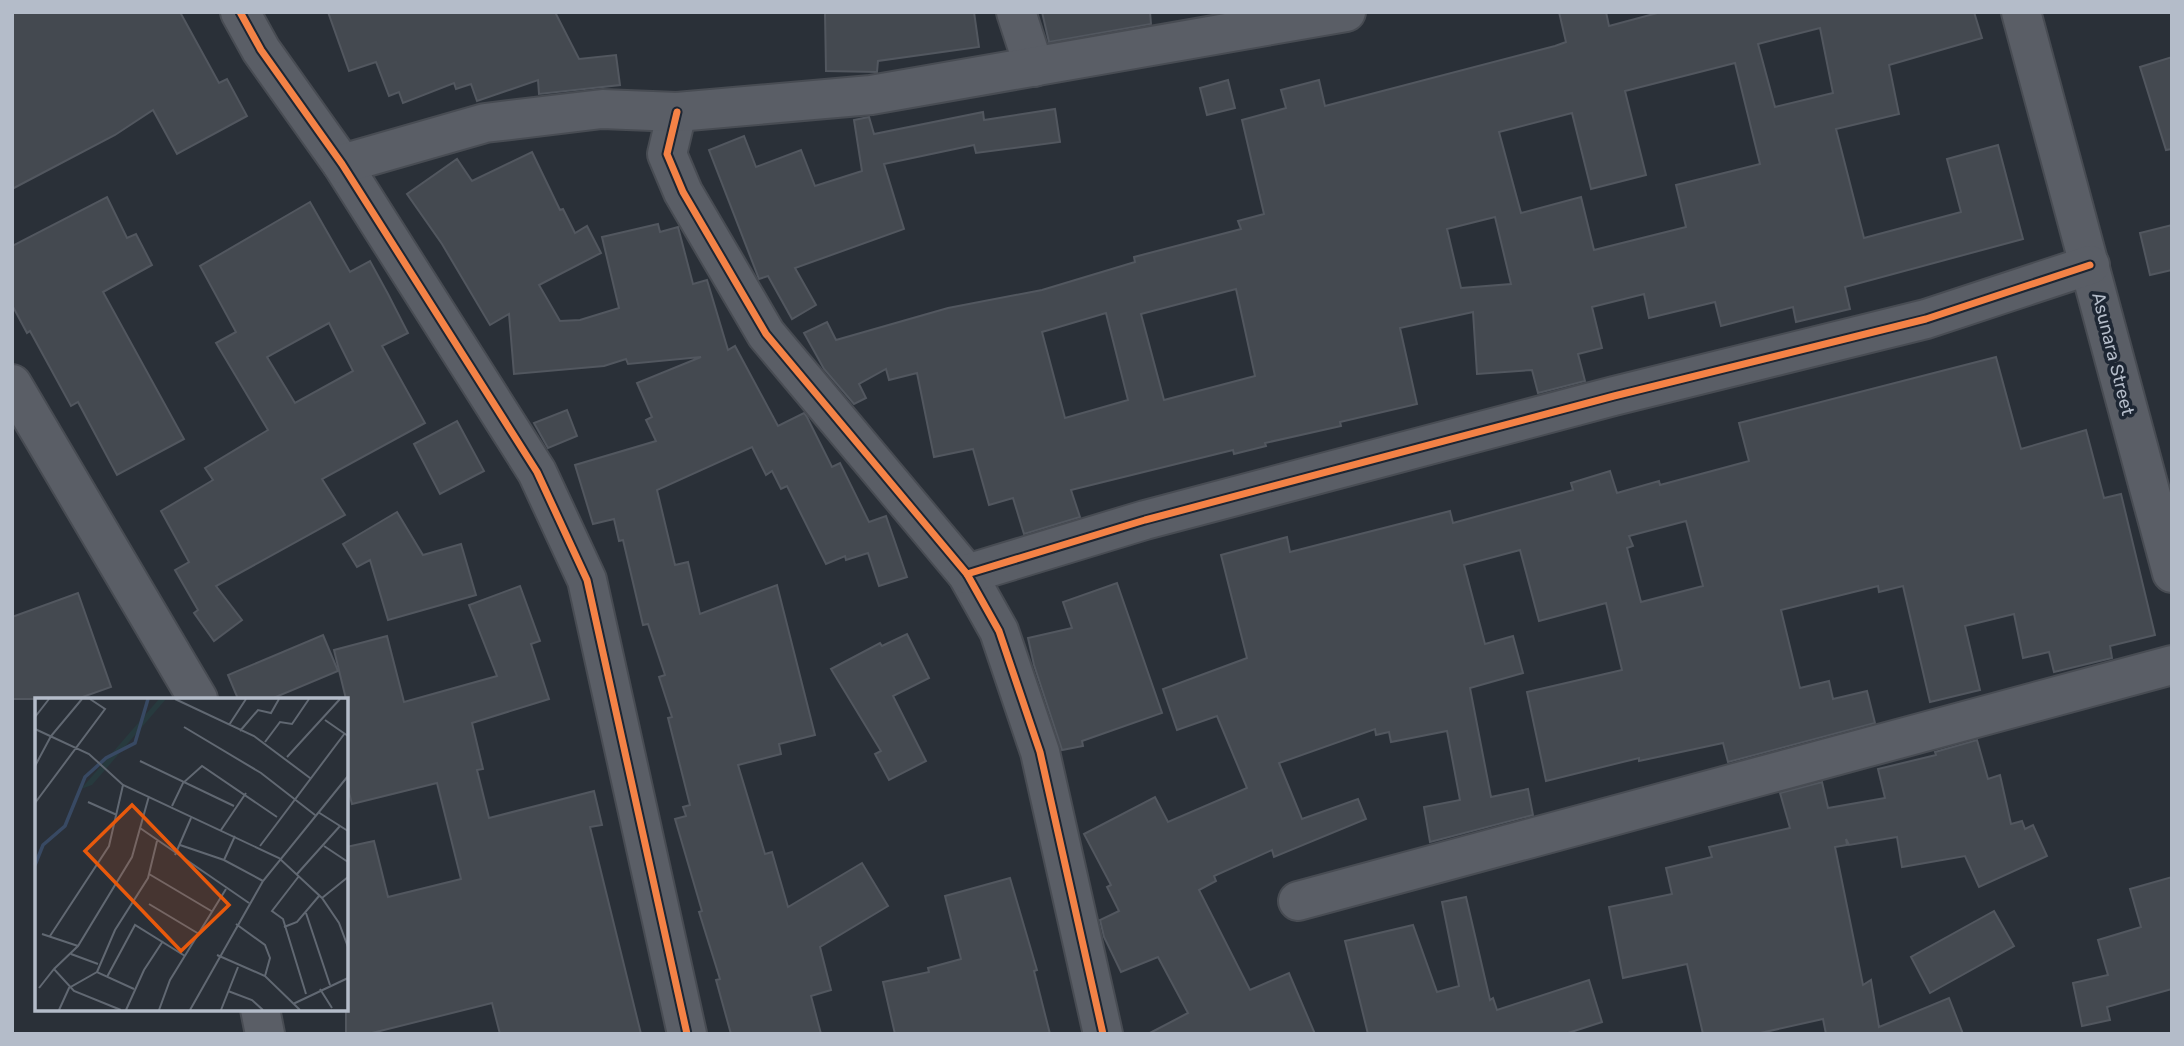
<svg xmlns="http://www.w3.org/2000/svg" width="2184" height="1046" font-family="Rubik,sans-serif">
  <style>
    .building { fill: #444950; stroke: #52575f; stroke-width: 2; fill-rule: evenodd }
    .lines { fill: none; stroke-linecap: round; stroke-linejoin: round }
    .minor-casing { stroke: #484c53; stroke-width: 42 }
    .minor { stroke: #5a5e66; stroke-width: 38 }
    .cycleway-casing { stroke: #1d2633; stroke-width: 11 }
    .cycleway { stroke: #f48246; stroke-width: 7 }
    .labels { text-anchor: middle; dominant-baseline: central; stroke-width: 7; stroke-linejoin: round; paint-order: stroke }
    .street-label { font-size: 18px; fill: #b4bcc9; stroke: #1d2633 }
    .inset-river { fill: none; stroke: #384963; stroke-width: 3.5 }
    .inset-road { fill: none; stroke: #616872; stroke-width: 2 }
    .view { fill: #e8590c; fill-opacity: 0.15; stroke: #e8590c; stroke-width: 3.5 }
    .inset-edge { fill: none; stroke: #b4bcc9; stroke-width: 3.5 }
  </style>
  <rect width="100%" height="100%" fill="#2a3038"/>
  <!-- building -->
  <g class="building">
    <polygon points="12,12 180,12 219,83 227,79 247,116 177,154 153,110 115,135 12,189"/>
    <polygon points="328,12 555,12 579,59 616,55 620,85 539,94 538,80 477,101 471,84 456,89 454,83 403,103 399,92 389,96 376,62 349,71"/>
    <polygon points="825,12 974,12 979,47 878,61 877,72 826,71"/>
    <polygon points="1042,12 1150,12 1151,24 1049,42"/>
    <path d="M1559,12H1606L1609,26L1661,12H1974L1982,38L1889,65L1899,114L1836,129L1864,238L1961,212L1947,159L1998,145L2023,239L1845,287L1850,309L1796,322L1793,307L1721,326L1715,302L1649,318L1644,294L1592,307L1602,348L1578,354L1585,381L1538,393L1532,370L1477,374L1473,312L1400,328L1417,404L1340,422L1341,426L1265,443L1266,446L1234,454L1233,450L1071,490L1080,517L1024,534L1013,498L989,505L973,449L934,457L917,373L889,380L886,369L859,384L866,398L854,404L824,369L804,333L827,322L836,340L948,308L1042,290L1135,262L1134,257L1241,229L1238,221L1264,214L1242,120L1286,108L1281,90L1319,80L1325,106L1555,46L1566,42ZM1820,28L1833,93L1775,107L1758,44ZM1735,63L1760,164L1676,185L1686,227L1594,250L1581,197L1521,213L1499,132L1572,113L1591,189L1646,175L1625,91ZM1495,217L1511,284L1461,288L1447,229ZM1236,289L1255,376L1164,400L1141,314ZM1106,313L1128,400L1065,418L1042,332Z"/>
    <polygon points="2172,57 2172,149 2166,150 2140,67"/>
    <polygon points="1228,80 1235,108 1207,115 1200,88"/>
    <polygon points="1055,109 1060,142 976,153 974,145 884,164 904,229 795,268 816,305 792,319 768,276 759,279 709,150 744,136 756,167 801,150 815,186 862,171 854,120 869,117 874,134 983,112 984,120"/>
    <polygon points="532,152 560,210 563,209 575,233 587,226 601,253 539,285 560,321 580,320 619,308 602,237 658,224 660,232 678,227 693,284 707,280 728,350 735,346 778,426 804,413 807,417 832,467 840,463 869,522 886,516 907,577 879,586 868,553 846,560 845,556 826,564 787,486 781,489 772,471 766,475 752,447 657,490 675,565 688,562 700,614 777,585 815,735 779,744 781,754 738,765 765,854 772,852 788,907 862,863 888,906 820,947 831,990 811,996 821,1034 731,1034 716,980 720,979 699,912 702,911 675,819 686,816 683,807 690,805 668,718 672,717 659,677 665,675 648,624 643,625 623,540 619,541 614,519 593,524 575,465 656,441 646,420 652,417 637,383 701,357 628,364 626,359 604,366 514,374 509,314 490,325 442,244 407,194 457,159 472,181"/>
    <polygon points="107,197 127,238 136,234 152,265 103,292 184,439 117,475 78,402 71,406 30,331 27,333 12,305 12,246"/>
    <path d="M310,202L350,272L370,261L388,294L408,333L382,346L425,423L322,479L345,515L216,586L242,620L214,641L194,613L198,610L175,570L189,562L161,511L213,480L205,468L268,430L216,343L236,332L200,266ZM329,323L353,371L295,403L267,357Z"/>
    <polygon points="2172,225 2172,270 2150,275 2140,233"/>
    <path d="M1996,357L2021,449L2086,430L2104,498L2121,494L2155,635L2110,646L2112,658L2054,672L2049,652L2023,658L2014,614L1965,626L1980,690L1930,702L1903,586L1879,592L1878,586L1781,610L1800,688L1829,681L1833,699L1867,691L1875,723L1728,762L1723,743L1639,761V758L1546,781L1527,692L1622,670L1606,603L1539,621L1520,550L1464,565L1485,644L1513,636L1523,673L1470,688L1491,797L1528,789L1533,815L1430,842L1424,807L1460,800L1447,731L1391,742L1389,732L1376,735L1375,729L1279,763L1302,819L1358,799L1366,819L1274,857L1272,850L1214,876L1216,881L1199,890L1250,990L1289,973L1315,1034H1148L1188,1013L1158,957L1121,972L1104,937L1100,920L1119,911L1107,887L1111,885L1084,834L1155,797L1168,822L1247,788L1217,716L1177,730L1163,689L1247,658L1221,555L1287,537L1290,552L1450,511L1453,523L1573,490L1571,483L1610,471L1617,493L1659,481L1660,485L1749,461L1739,423ZM1686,521L1703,586L1641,602L1627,548L1633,546L1629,536Z"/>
    <polygon points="567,410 577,436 548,448 534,423"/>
    <polygon points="457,421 484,471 440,494 414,444"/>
    <polygon points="397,512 423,555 461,544 476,595 388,620 370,560 357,567 343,544"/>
    <polygon points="1117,583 1162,713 1082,741 1083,746 1062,750 1034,665 1028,638 1072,628 1063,602"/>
    <polygon points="520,586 540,641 531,644 549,699 472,723 483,769 477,770 489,818 594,791 602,825 590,827 641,1034 500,1034 492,1003 368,1034 346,1034 346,847 374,841 388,897 461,879 437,783 352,804 346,781 346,699 334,650 387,636 404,702 497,676 469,605"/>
    <polygon points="78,593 111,687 77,699 12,699 12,617"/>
    <polygon points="907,634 929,678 893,696 926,761 889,780 875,754 881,751 831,669 880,643 882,646"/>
    <polygon points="323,635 338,671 271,699 238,699 228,675"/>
    <polygon points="1977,740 1988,779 2000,775 2011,824 2022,821 2025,829 2033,825 2047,856 1979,887 1965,856 1902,867 1897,837 1849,845 1846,839 1847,845 1835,847 1863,985 1871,980 1879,1027 1949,998 1963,1034 1826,1034 1823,1019 1756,1034 1703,1034 1687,964 1623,978 1609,907 1672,894 1666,868 1712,857 1709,847 1790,828 1780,793 1822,782 1828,808 1885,798 1878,769 1936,755 1935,752"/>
    <polygon points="2172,877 2172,989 2107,1007 2110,1020 2082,1026 2073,983 2108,975 2098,940 2141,927 2130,889"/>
    <polygon points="1010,878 1037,970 1034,971 1050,1034 895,1034 883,982 929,972 928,968 961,959 945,896"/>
    <polygon points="1466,897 1490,1000 1493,998 1497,1010 1589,980 1602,1022 1565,1034 1368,1034 1345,941 1413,925 1437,992 1459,986 1442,902"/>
    <polygon points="1994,911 2014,946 1930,993 1911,957"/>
  </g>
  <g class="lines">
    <!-- minor casing -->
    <g class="minor-casing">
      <g id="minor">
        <polyline points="240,12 261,50 342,164 537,472 587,580 687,1034"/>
        <polyline points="1016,12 1034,67"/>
        <polyline points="2021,12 2172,573"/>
        <polyline points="677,112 667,154 683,192 766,334 967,574 999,631 1040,752 1103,1034"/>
        <polyline points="342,164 485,123 602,109 677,112 871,95 1346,12"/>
        <polyline points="12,384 198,699"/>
        <polyline points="967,574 1145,520 1614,396 1926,319 2090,265"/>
        <polyline points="1298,901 2172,665"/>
        <polyline points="260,1009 265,1034"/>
      </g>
    </g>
    <!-- minor -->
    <use href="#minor" class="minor"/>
    <!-- cycleway casing -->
    <g class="cycleway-casing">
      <g id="cycleway">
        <polyline points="240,12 261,50 342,164 537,472 587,580 687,1034"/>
        <polyline points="677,112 667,154 683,192 766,334 967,574 999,631 1040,752 1103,1034"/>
        <polyline points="967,574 1145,520 1614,396 1926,319 2090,265"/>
      </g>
    </g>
    <!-- cycleway -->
    <use href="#cycleway" class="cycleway"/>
  </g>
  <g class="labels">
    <!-- street labels -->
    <g class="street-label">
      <text transform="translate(2113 354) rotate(76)">Asunara Street</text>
    </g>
  </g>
  <!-- overview -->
  <g transform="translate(35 698)">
    <rect width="313" height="313" fill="#2a3038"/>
    <path d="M124,1H131L57,87L46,91Z" fill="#273a3e"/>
    <path class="inset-river" d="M0,167L8,147L30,128L50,79L71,60L100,45L113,1"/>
    <path class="inset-road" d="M140,1L219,38L275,80M0,19L14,1M290,22L313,38M194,27L211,1M149,29L226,75L280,117M0,31L54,56L88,87L244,160L287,200L304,225L313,249M205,33L223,12L236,15L244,1M230,44L245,24L257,26L274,1M252,59L305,1M105,63L199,108M0,68L16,38L47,1M53,104L82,117M0,105L70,11L55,1M137,108L148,85L167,68L242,119M283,114L313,133M105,130L214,205M186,132L211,95M145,147L189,162L228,183M225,148L310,35M289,148L313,164M140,157L156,120M189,162L200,138M114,176L178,214M262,176L305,128M264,178L237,213L248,221L271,296M287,200L313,179M114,206L164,236M271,215L295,287M201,226L230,247L235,260L230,278M249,229L262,224L284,198M7,236L43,248M15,238L74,148L88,87M36,256L63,266M182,257L230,278L265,312M19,271L43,248L97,159L114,98M62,274L80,232L113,180L122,143M72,279L100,227L150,258M4,290L19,271L39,293L86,312M285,291L297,310M193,293L217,302L228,312M258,306L313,280M24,312L34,290L62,274L99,291M91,312L109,272L128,243M124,312L135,282L191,191M155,312L228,183L313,78M186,312L203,269"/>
    <path class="view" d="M97,107L194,207L146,253L50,153Z"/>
    <rect width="313" height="313" class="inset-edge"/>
  </g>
  <!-- border -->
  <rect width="2184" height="1046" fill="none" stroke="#b4bcc9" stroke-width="28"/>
</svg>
